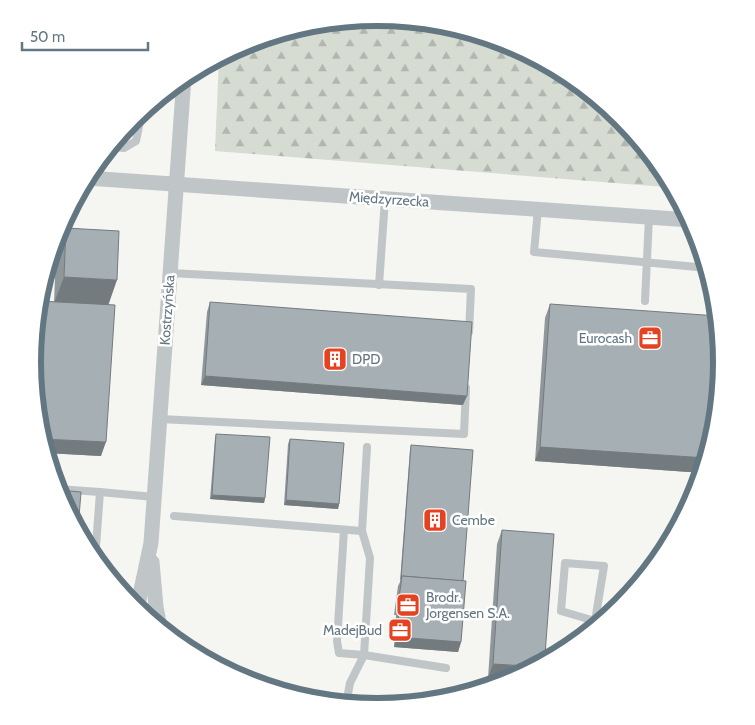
<svg xmlns="http://www.w3.org/2000/svg" width="755" height="725" font-family="Cabin,sans-serif">
  <style>
    .forest { fill: url(#forest-firs) }
    .lines { fill: none; stroke-linecap: round; stroke-linejoin: round }
    .lane { stroke: #c0c5c7; stroke-width: 8 }
    .street { stroke: #c0c5c7; stroke-width: 15 }
    .wall { fill: #8f979b }
    .shaded-wall { fill: #747b7e }
    .building { fill: #a6b0b4; stroke: #747b7e }
    .labels { text-anchor: middle; dominant-baseline: central; stroke-width: 5; stroke-linejoin: round; paint-order: stroke }
    .street-label { font-size: 14px; fill: #637782; stroke: #fff }
    .poi-label { font-size: 14px; fill: #637782; stroke: #fff; text-anchor: start }
    .rim { fill: none; stroke: #637782; stroke-width: 6 }
  </style>
  <defs>
    <pattern id="forest-firs" width="22" height="20" patternUnits="userSpaceOnUse" patternTransform="scale(1.25)"><rect width="22" height="20" fill="#d6dcd2"/><path d="M5 1l3.5 6h-7zM16 11l3.5 6h-7z" fill="#b1b7b0"/></pattern>
  </defs>
  <rect width="100%" height="100%" fill="#f5f5f1"/>
  <!-- forest -->
  <polygon class="forest" points="378,18 445,24 510,44 569,76 622,119 665,171 665,187 215,151 219,58 246,44 310,24"/>
  <g class="lines">
    <!-- lane -->
    <g class="lane">
      <polyline points="111,147 124,148 136,141 142,112"/>
      <polyline points="538,209 534,252 708,268"/>
      <polyline points="170,273 471,289 469,332"/>
      <polyline points="379,285 385,199"/>
      <polyline points="645,301 649,217"/>
      <polyline points="160,419 464,434 466,388"/>
      <polyline points="57,489 100,492"/>
      <polyline points="174,516 362,531"/>
      <polyline points="344,530 337,641 339,653 364,655 446,668"/>
      <polyline points="95,560 100,492 154,497"/>
      <polyline points="594,629 595,621 604,566 565,563 561,611 595,621"/>
      <polyline points="346,704 350,683 364,655 370,558 362,531 367,447"/>
    </g>
    <!-- street -->
    <g class="street">
      <polyline points="87,178 690,220"/>
      <polyline points="152,562 156,607 160,628"/>
      <polyline points="137,609 151,543 184,77"/>
    </g>
  </g>
  <!-- wall -->
  <g class="wall">
    <polygon points="66,228 108,305 101,456 46,453 39,430 54,302 56,254"/>
    <polygon points="210,302 463,405 201,385 207,312"/>
    <polygon points="550,304 716,430 703,473 535,461 545,318"/>
    <polygon points="216,434 265,498 264,503 210,499 215,438"/>
    <polygon points="290,439 339,504 338,509 284,505 288,444"/>
    <polygon points="411,445 463,581 461,642 458,652 394,647 396,615 394,615 398,586 400,582 410,450"/>
    <polygon points="502,530 545,655 541,664 513,680 488,678 497,544"/>
  </g>
  <!-- shaded-wall -->
  <g class="shaded-wall">
    <polygon points="133,120 134,120 130,129 125,129"/>
    <polygon points="64,277 117,280 108,306 54,303"/>
    <polygon points="205,376 467,396 463,405 201,385"/>
    <polygon points="42,439 106,442 101,456 46,453"/>
    <polygon points="540,447 707,458 703,473 535,461"/>
    <polygon points="212,495 265,498 264,503 210,499"/>
    <polygon points="286,500 339,504 338,509 284,505"/>
    <polygon points="397,637 461,642 458,652 394,647"/>
    <polygon points="540,655 545,655 541,664 513,680 488,678 493,664"/>
  </g>
  <!-- building -->
  <g class="building">
    <polygon points="66,228 119,231 117,280 64,277"/>
    <polygon points="39,301 115,305 106,442 42,439 39,430 32,362"/>
    <polygon points="210,302 472,322 467,396 205,376"/>
    <polygon points="550,304 718,316 722,363 716,430 707,458 540,447"/>
    <polygon points="216,434 270,437 265,498 212,495"/>
    <polygon points="290,439 344,443 339,504 286,500"/>
    <polygon points="411,445 473,450 463,581 402,576 401,579"/>
    <polygon points="58,490 81,492 78,530 59,494"/>
    <polygon points="502,530 554,534 545,655 540,655 533,664 526,666 493,664"/>
    <polygon points="402,576 466,581 461,642 397,637 399,605 398,605"/>
    <polygon points="616,605 622,606 614,613"/>
  </g>
  <!-- icons -->
  <defs>
    <g id="office-square" transform="scale(1.25)"><rect x="-9" y="-9" width="18" height="18" rx="4" fill="#e44221" stroke="#fff"/><path d="M-6-3h4V-5.5h4V-3h4V5H-6ZM-1-4.5V-3h2v-1.5ZM-6 0V1H6V0Z" fill="#fff"/></g>
    <g id="building-square" transform="scale(1.25)"><rect x="-9" y="-9" width="18" height="18" rx="4" fill="#e44221" stroke="#fff"/><path d="M-4-6H4V6H1V3H-1V6H-4ZM-2.5-4.3h1.7v1.8h-1.7ZM.8-4.3h1.7v1.8H.8ZM-2.5-1h1.7V.8h-1.7ZM.8-1h1.7V.8H.8Z" fill="#fff"/></g>
  </defs>
  <g fill-rule="evenodd">
    <use href="#office-square" x="650" y="338"/>
    <use href="#building-square" x="335" y="359"/>
    <use href="#building-square" x="435" y="520"/>
    <use href="#office-square" x="408" y="605"/>
    <use href="#office-square" x="400" y="630"/>
  </g>
  <g class="labels">
    <!-- street labels -->
    <g class="street-label">
      <text transform="translate(389 199) rotate(4)">Międzyrzecka</text>
      <text transform="translate(167 310) rotate(-86)">Kostrzyńska</text>
    </g>
    <!-- poi labels -->
    <g class="poi-label">
      <text x="632" y="338" text-anchor="end">Eurocash</text>
      <text x="352" y="359">DPD</text>
      <text x="452" y="520">Cembe</text>
      <text x="426" y="597">Brodr.<tspan x="426" dy="16">Jorgensen S.A.</tspan></text>
      <text x="382" y="630" text-anchor="end">MadejBud</text>
    </g>
  </g>
  <!-- crop -->
  <path d="M0 0H755V725H0ZM41 362a336 336 0 1 1 672 0a336 336 0 1 1-672 0Z" fill="#fff" fill-rule="evenodd"/>
  <path class="rim" d="M41 362a336 336 0 1 1 672 0a336 336 0 1 1-672 0Z"/>
  <!-- scale -->
  <path d="M22 42v8h126v-8" fill="none" stroke="#637782" stroke-width="2.5"/>
  <text x="30" y="42" font-size="15" fill="#637782" stroke="#ffffff" stroke-width="4" paint-order="stroke">50 m</text>
</svg>
